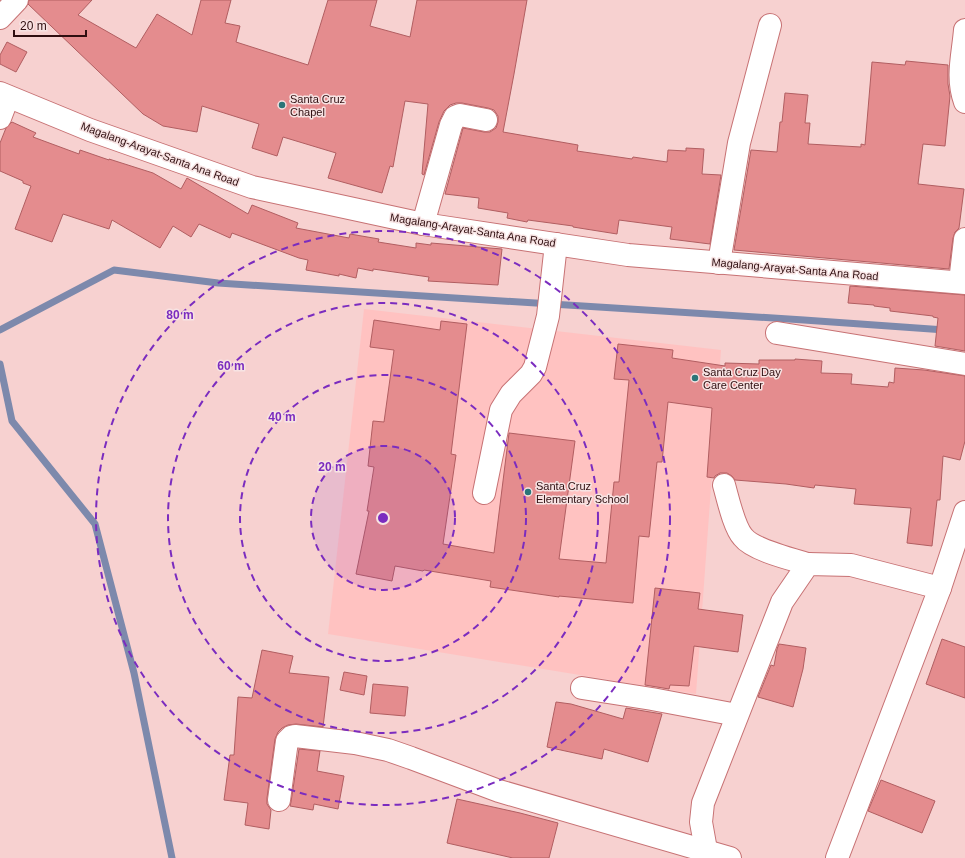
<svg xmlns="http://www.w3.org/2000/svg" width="965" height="858" font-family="Arial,sans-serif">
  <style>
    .built { fill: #ffc2c1 }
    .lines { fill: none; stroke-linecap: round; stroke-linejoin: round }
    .stream { stroke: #7d89ac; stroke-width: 7 }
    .building { fill: #e48c8e; stroke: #b15e61 }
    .minor-casing { stroke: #c77274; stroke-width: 24 }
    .major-casing { stroke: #c77274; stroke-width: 24 }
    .minor { stroke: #fff; stroke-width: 22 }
    .major { stroke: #fff; stroke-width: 22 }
    .ring { fill: none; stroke: #7b2cbf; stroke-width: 2; stroke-dasharray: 7 5 }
    .poi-dot { fill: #2b7578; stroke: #f7e3e3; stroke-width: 1.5 }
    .labels { text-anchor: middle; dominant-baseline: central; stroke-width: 3; stroke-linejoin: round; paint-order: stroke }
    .poi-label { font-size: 11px; fill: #2f0e10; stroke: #f7e3e3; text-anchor: start }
    .street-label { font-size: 11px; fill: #2f0e10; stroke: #f7e3e3 }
    .centre { fill: #7b2cbf; stroke: #f7e3e3; stroke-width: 2 }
    .ring-label { font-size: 12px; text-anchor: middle; font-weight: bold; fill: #7b2cbf; stroke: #f7e3e3; stroke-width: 3; stroke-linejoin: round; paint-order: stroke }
  </style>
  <rect width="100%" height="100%" fill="#f7d1d0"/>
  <!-- built -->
  <polygon class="built" points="364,309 721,350 696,694 328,634"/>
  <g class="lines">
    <!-- stream -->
    <g class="stream">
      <polyline points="0,330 114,270 218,283 804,320 945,330"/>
      <polyline points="0,364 12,421 95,524 134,673 172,858"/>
    </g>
  </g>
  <!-- building -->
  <g class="building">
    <polygon points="29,0 92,0 78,15 136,48 157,14 192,35 201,0 231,0 225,23 240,26 236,42 308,65 328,0 377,0 370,26 410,37 417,0 527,0 514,74 503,132 578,145 577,151 632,159 633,157 667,162 668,150 686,151 686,148 704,149 702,174 721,175 710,244 670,239 672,227 619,220 617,234 573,227 573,226 528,220 527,222 507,218 508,213 478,208 479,198 445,194 463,128 484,132 490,132 496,128 498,122 498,116 494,110 488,108 462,103 456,103 450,105 444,111 439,122 424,175 422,174 428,104 405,101 393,167 390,166 382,193 328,178 336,153 283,137 277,156 252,148 259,124 202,106 197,132 163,126 143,114 28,4"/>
    <polygon points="7,42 27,52 16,72 0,64 0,55"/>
    <polygon points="906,61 948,65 948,84 950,96 945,146 923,144 918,184 964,189 959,228 955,232 953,238 949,269 734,250 751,150 777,152 780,122 782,122 785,93 808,95 805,123 810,123 808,144 861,147 861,144 865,145 872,62 905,65"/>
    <polygon points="12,122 36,133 33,137 79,154 80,150 109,160 109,159 153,173 181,189 187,178 248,214 252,205 298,223 296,228 349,238 350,234 379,239 378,242 416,248 416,243 431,245 431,243 502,249 498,285 428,281 429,277 373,269 373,271 358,268 356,278 339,274 339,276 306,270 308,260 299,258 232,233 230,238 199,224 191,237 173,226 160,248 112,220 109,229 63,214 52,242 15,229 31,186 23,183 23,181 0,171 0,143 6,128"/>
    <polygon points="850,286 965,295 965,351 935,346 938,318 933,317 933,316 890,311 890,308 874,306 874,305 848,303"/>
    <polygon points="374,320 440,330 441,321 467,324 451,454 456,455 443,544 494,553 509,433 575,441 559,559 606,563 614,482 619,482 629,380 614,379 618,344 673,350 672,358 725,366 725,363 759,364 759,360 795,360 795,359 822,361 821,373 852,374 851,384 888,387 889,382 894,383 895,368 924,370 965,376 965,441 960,460 943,456 940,500 937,500 932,546 907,543 911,508 854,504 856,489 815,485 814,488 786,484 735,480 732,476 727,473 720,473 715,476 714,478 707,477 712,408 668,402 662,462 657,462 649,537 639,536 633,603 559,596 559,597 490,587 491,581 424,570 423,571 395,566 392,581 356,574 369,511 367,511 374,467 368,466 373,421 384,422 394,350 370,347"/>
    <polygon points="655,588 700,593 698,609 743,615 738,652 694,646 689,686 670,685 669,689 645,685"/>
    <polygon points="942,639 965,647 965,698 926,684"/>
    <polygon points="779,644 806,648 803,669 793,707 758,697 771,665 774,666 777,649"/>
    <polygon points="262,650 293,656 289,673 329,677 323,727 296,724 288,725 282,728 278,732 275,739 267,798 267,804 271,810 269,829 245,825 248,803 224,800 230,755 234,755 238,697 252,698"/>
    <polygon points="344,672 367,676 364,695 340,690"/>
    <polygon points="373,684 408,687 405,716 370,713"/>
    <polygon points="556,702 571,704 623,719 626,708 662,714 648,762 604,749 602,759 547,747"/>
    <polygon points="299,749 320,751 317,771 344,776 338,809 314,804 313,810 290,806 291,802"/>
    <polygon points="881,780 935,801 922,833 868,811"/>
    <polygon points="457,799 520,813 558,823 549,858 513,858 447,843"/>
  </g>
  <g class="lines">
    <!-- minor casing -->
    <g class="minor-casing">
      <g id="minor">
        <polyline points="0,18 17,0"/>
        <path d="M965,30C963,55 956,77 965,102"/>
        <polyline points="0,118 8,97"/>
        <polyline points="423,224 451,125 455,117 460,115 486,120"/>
        <polyline points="719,263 739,143 770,25"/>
        <polyline points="960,282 965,239"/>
        <polyline points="777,333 965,364"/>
        <path d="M724,485C728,499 734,527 743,537C753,550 791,559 808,564"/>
        <polyline points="484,493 501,410 511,394 531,374 535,367 548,316 556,244"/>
        <polyline points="582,688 652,699 737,715"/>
        <polyline points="279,800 287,741 291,737 295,736 355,743 388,750 411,758 499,791 730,858"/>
        <polyline points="706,850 701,822 703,803 782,602 808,564 851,565 940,588"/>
        <polyline points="837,858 940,588 965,512"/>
      </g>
    </g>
    <!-- major casing -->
    <g class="major-casing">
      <polyline id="major" points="0,93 90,130 252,187 423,224 628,255 965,283"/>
    </g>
    <!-- minor -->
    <use href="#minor" class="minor"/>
    <!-- major -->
    <use href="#major" class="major"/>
  </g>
  <!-- distance rings -->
  <circle cx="383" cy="518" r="72" fill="#7b2cbf" fill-opacity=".12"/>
  <g class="ring">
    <circle cx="383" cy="518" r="72"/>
    <circle cx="383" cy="518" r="143"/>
    <circle cx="383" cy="518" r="215"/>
    <circle cx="383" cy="518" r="287"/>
  </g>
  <!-- markers -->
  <g class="poi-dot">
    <circle cx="282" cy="105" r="4"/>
    <circle cx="695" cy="378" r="4"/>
    <circle cx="528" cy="492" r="4"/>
  </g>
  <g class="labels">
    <!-- poi labels -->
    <g class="poi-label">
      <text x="290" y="99">Santa Cruz<tspan x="290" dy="13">Chapel</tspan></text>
      <text x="703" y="372">Santa Cruz Day<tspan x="703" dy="13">Care Center</tspan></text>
      <text x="536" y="486">Santa Cruz<tspan x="536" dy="13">Elementary School</tspan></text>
    </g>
    <!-- street labels -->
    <g class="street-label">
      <text transform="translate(160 154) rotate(20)">Magalang-Arayat-Santa Ana Road</text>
      <text transform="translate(473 230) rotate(9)">Magalang-Arayat-Santa Ana Road</text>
      <text transform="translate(795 269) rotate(5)">Magalang-Arayat-Santa Ana Road</text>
    </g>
  </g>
  <circle cx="383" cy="518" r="6" class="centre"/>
  <g class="ring-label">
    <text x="180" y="319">80 m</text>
    <text x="231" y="370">60 m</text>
    <text x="282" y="421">40 m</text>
    <text x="332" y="471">20 m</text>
  </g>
  <!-- scale -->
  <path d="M14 30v6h72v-6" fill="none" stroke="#2f0e10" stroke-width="2"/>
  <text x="20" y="30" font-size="12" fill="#2f0e10" stroke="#f7e3e3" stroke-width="3" paint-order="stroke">20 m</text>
</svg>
